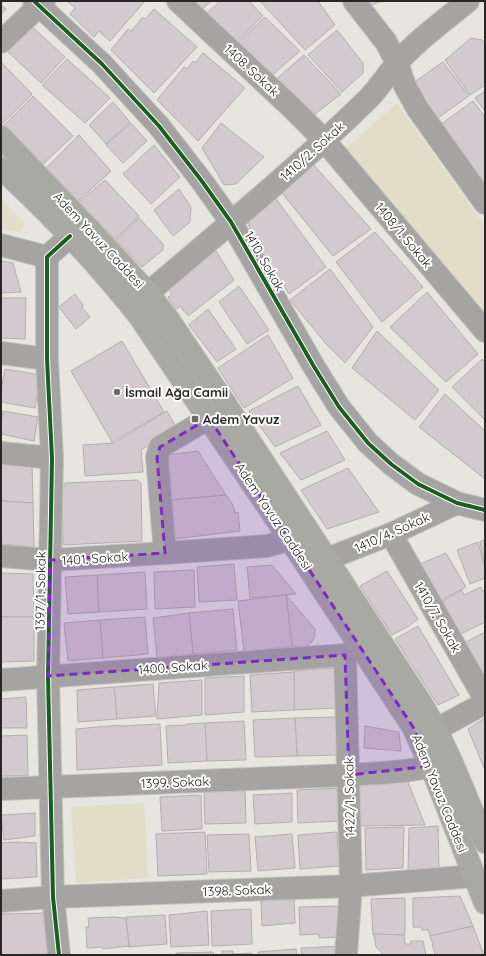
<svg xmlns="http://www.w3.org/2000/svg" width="486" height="956" font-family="Quicksand,sans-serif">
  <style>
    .green { fill: #e3dcc7 }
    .building { fill: #d2cacf; stroke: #b1b0ae }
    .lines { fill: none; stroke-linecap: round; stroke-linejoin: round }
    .minor-casing { stroke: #c3c2bf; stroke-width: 24 }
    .major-casing { stroke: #c3c2bf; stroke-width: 24 }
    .minor { stroke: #a5a4a3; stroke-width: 22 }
    .major { stroke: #a9a9a4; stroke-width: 22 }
    .cycleway-casing { stroke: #fff; stroke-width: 6 }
    .cycleway { stroke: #1b5e20; stroke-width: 4 }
    .marked { fill: #7b2cbf; fill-opacity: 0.2; stroke: #7b2cbf; stroke-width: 3; stroke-dasharray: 8 5; stroke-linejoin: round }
    .poi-dot { fill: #6a6a66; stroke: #fff; stroke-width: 1.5 }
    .labels { text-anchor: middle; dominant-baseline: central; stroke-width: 4; stroke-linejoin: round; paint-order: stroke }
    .street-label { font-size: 13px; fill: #282725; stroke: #fff }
    .poi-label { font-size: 13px; font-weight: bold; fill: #282725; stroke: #fff; text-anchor: start }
  </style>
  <rect width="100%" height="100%" fill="#e6e5e0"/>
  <!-- green -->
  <g class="green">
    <polygon points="397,103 485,226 485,317 345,149"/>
    <polygon points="1,199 25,224 22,230 18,232 1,229"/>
    <polygon points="144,803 148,878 76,883 71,807"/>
  </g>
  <!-- building -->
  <g class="building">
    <polygon points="67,1 145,1 110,41 99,31 94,37 70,14 75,8"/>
    <polygon points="189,1 212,1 199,11"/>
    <polygon points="220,1 249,1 263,16 235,43 206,14"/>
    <polygon points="260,1 318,1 335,25 305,50"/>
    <polygon points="365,1 382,1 369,6"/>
    <polygon points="1,5 6,9 1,14"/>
    <polygon points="154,9 197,47 154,93 111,50 128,29 131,31 143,17 145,19"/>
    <polygon points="265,17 300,51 270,77 236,44"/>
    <polygon points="27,22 65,57 41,83 4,48"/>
    <polygon points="337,30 363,63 363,73 342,92 308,55"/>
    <polygon points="471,38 482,40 485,44 485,85 470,95 445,60"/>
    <polygon points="203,53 245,88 198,141 157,100 184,67 187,69 193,61 195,63"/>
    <polygon points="304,55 341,94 315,114 275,80"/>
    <polygon points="67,59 110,98 85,123 42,85"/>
    <polygon points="1,62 32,94 2,124 1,123"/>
    <polygon points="443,62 469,96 435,120 410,85"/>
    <polygon points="485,91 485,111 475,98"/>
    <polygon points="33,96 73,136 42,165 3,126"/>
    <polygon points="473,101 485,117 485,192 437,127"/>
    <polygon points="113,102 130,122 106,144 89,125"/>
    <polygon points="131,123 147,141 123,163 106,145"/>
    <polygon points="221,123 264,157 236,184 224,185 202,148"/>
    <polygon points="79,135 111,171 78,201 46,168"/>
    <polygon points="154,145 180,177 151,204 123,174"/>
    <polygon points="312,163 371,229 333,256 282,193"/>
    <polygon points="105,180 139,216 115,239 79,202"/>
    <polygon points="179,189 191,207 190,222 173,236 154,210"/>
    <polygon points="274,196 326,267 289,294 250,233 248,217"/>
    <polygon points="139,218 163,244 163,250 142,267 116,240"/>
    <polygon points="375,232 423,287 382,322 336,262"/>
    <polygon points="216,251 234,280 188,316 180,306 176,309 168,297 172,294 166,283 202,252"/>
    <polygon points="1,261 13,263 21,292 1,293"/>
    <polygon points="330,269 373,327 345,363 327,345 290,300"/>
    <polygon points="239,286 269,330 247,344 219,302"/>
    <polygon points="427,292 478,354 446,382 390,327"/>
    <polygon points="75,294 83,305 82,307 90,317 76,329 59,307"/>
    <polygon points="1,298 26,298 25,339 1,338"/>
    <polygon points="208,309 236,349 217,362 189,325"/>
    <polygon points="377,331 439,390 415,420 352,368"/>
    <polygon points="268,335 293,378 244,408 218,368"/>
    <polygon points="122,341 164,412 112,442 71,371"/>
    <polygon points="482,359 485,362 485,420 452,387"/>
    <polygon points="5,369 41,375 35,408 1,402 1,391"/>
    <polygon points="298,386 321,425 275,447 249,411"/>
    <polygon points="445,394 485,431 485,479 419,427"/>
    <polygon points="3,411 38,417 34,441 1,434 1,421"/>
    <polygon points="167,411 177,428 141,450 143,472 85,476 83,445 114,443"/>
    <polygon points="327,431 345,460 301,480 280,453"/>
    <polygon points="198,451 226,495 170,500 166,455"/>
    <polygon points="1,463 32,465 33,503 1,501"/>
    <polygon points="348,468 379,512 327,529 301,490"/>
    <polygon points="138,480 138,483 141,483 142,541 63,545 62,487 65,487 65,483"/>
    <polygon points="226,495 233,505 235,513 238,512 240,531 174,539 170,500"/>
    <polygon points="1,501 33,503 34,547 1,544"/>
    <polygon points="485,539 485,565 480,542"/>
    <polygon points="478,542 485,568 485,578 470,584 457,550"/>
    <polygon points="446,553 466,587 441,600 420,564"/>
    <polygon points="234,564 237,600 199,602 197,567"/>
    <polygon points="272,565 296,594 250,598 247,567"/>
    <polygon points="194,570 195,607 155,609 154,572"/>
    <polygon points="387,571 418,619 409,626 392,635 360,586"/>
    <polygon points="145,572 147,609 99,612 97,575"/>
    <polygon points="1,573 33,574 34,617 1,617"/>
    <polygon points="97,575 99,612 68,614 65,577"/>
    <polygon points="481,587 485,594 485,622 461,634 441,602 462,590 464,595"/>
    <polygon points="286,595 315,629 315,636 312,642 306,647 292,646"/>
    <polygon points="286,595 292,646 244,652 238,601"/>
    <polygon points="233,609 237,650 193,654 189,613"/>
    <polygon points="189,613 193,654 157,658 153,618"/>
    <polygon points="1,617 34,617 34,661 1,662"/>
    <polygon points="145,617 148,654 103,658 100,620"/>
    <polygon points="100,620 103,658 68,661 64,623"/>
    <polygon points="418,626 459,695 438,705 395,639"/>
    <polygon points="485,632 485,679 462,644"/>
    <polygon points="335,668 337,708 294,710 294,671"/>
    <polygon points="294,672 294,710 252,712 250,675"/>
    <polygon points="244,676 244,712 205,715 205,678"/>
    <polygon points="202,680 202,715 157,719 159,683"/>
    <polygon points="153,684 156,716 117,719 114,687"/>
    <polygon points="114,687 117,719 78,722 77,690"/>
    <polygon points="26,697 27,728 1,728 1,699"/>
    <polygon points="337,717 340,755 297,756 295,718"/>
    <polygon points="295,718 297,756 255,757 253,720"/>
    <polygon points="485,718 485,767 484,768 468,729"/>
    <polygon points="244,721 246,760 207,761 205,723"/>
    <polygon points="205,723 207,761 168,763 166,726 187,725 187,724"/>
    <polygon points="160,724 162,765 77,770 76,729 119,725 119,726"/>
    <polygon points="365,726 399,732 401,751 364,748"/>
    <polygon points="27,735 28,776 1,776 1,736"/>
    <polygon points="408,782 425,825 359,826 358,784"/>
    <polygon points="342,788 343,821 298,823 297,790"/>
    <polygon points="245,791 246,823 205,824 204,792"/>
    <polygon points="292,793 292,822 255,824 253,795"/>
    <polygon points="201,795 202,829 162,831 160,797"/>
    <polygon points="35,813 35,836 4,840 1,815"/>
    <polygon points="438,826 439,871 408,871 409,828"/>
    <polygon points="404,827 403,868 366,870 365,828"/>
    <polygon points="205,832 207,874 158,876 156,834"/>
    <polygon points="337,832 339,866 300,869 298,835"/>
    <polygon points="249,834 251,871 209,872 207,835"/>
    <polygon points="292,834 295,868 258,871 255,837"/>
    <polygon points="17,842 36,843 37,877 1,879 1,843"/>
    <polygon points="460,896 473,926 430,936 428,930 422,930 421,927 413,927 413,898"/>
    <polygon points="405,898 405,935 373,935 371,899"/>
    <polygon points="294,899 295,923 262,926 261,901"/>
    <polygon points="340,906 340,937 319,938 319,934 300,935 299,907"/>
    <polygon points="251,909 252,944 212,946 211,911"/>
    <polygon points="207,911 209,945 171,947 169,915"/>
    <polygon points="47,913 50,954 1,955 1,914"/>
    <polygon points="165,915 167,944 129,947 126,917"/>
    <polygon points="114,917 126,918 129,946 103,949 103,947 87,948 86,927 89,927 88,918"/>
    <polygon points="473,926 484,955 434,955 434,954 435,953 432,945 433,945 430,936"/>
    <polygon points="374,934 404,935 405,944 411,944 411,941 423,941 426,955 384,955 376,947"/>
    <polygon points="341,946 341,955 302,955 301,948"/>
    <polygon points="296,949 297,955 258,955 258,952"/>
    <polygon points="222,951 233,951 233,954 252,953 252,955 214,955 222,955"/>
    <polygon points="213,952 214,955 176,955 176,953"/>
  </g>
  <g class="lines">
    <!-- minor casing -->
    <g class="minor-casing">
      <g id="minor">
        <polyline points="34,1 102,64 159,126 201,180 231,222 313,365 339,407 368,443 391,464 418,484 457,503 485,510"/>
        <polyline points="178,1 292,108 324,140 485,331"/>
        <polyline points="354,1 386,42 397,63 405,86 417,108 485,203"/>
        <polyline points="1,42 44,1"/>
        <polyline points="1,245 47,257"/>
        <path d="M148,293C222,230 297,168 367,100C378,89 387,75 397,63C418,39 444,21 468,1"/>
        <polyline points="1,353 47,359"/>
        <polyline points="209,418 160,447 157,457 165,553 267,546 281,542 289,538"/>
        <polyline points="1,453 52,458"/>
        <polyline points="391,534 485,699"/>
        <polyline points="1,556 50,560 165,553"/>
        <polyline points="327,559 391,534 457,503"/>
        <polyline points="345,655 351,886 346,955"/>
        <polyline points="1,680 345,655"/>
        <polyline points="437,729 485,703"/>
        <path d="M1,789L349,775C377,773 404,773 431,766"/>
        <polyline points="1,901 53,897 351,886 474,876"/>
        <polyline points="59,955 53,897 48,676 52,458 47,359 47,257 70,236"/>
      </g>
    </g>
    <!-- major casing -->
    <g class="major-casing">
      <g id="major">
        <path d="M1,137L91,231L148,293L168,319L222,399L421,703C448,747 465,795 485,842"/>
        <path d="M1,168C51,214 98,264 140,317L289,538L413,727L431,766L485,903"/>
      </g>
    </g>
    <!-- minor -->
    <use href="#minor" class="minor"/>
    <!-- major -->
    <use href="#major" class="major"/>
    <!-- cycleway casing -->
    <g class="cycleway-casing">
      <g id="cycleway">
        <polyline points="34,1 102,64 159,126 201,180 231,222 313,365 339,407 368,443 391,464 418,484 457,503 485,510"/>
        <polyline points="59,955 53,897 48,676 52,458 47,359 47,257 70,236"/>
      </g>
    </g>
    <!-- cycleway -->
    <use href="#cycleway" class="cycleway"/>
  </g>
  <!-- marked area -->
  <path class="marked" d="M209,418L413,727L431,766L349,775L345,655L48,676L50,560L165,553L157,457L160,447Z"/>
  <!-- markers -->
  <g class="poi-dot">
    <circle cx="117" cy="392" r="4"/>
    <rect x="191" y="415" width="8" height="8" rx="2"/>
  </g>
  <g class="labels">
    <!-- street labels -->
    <g class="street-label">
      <text transform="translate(252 70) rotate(43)">1408. Sokak</text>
      <text transform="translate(312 151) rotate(-42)">1410/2. Sokak</text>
      <text transform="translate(404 235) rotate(50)">1408/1. Sokak</text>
      <text transform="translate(99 240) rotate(47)">Adem Yavuz Caddesi</text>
      <text transform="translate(265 261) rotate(60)">1410. Sokak</text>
      <text transform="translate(274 516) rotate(56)">Adem Yavuz Caddesi</text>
      <text transform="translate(392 532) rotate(-24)">1410/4. Sokak</text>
      <text transform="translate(95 558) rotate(-4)">1401. Sokak</text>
      <text transform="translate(40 591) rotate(-89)">1397/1. Sokak</text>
      <text transform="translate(438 617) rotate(60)">1410/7. Sokak</text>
      <text transform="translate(173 667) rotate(-4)">1400. Sokak</text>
      <text transform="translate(175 782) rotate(-2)">1399. Sokak</text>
      <text transform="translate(440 793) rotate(68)">Adem Yavuz Caddesi</text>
      <text transform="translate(349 797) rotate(-91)">1422/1. Sokak</text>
      <text transform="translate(237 890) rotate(-2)">1398. Sokak</text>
    </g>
    <!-- poi labels -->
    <g class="poi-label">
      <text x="125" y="392">İsmail Ağa Camii</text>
      <text x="203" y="419">Adem Yavuz</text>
    </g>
  </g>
  <!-- border -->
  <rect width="486" height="956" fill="none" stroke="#282725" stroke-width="4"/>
</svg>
